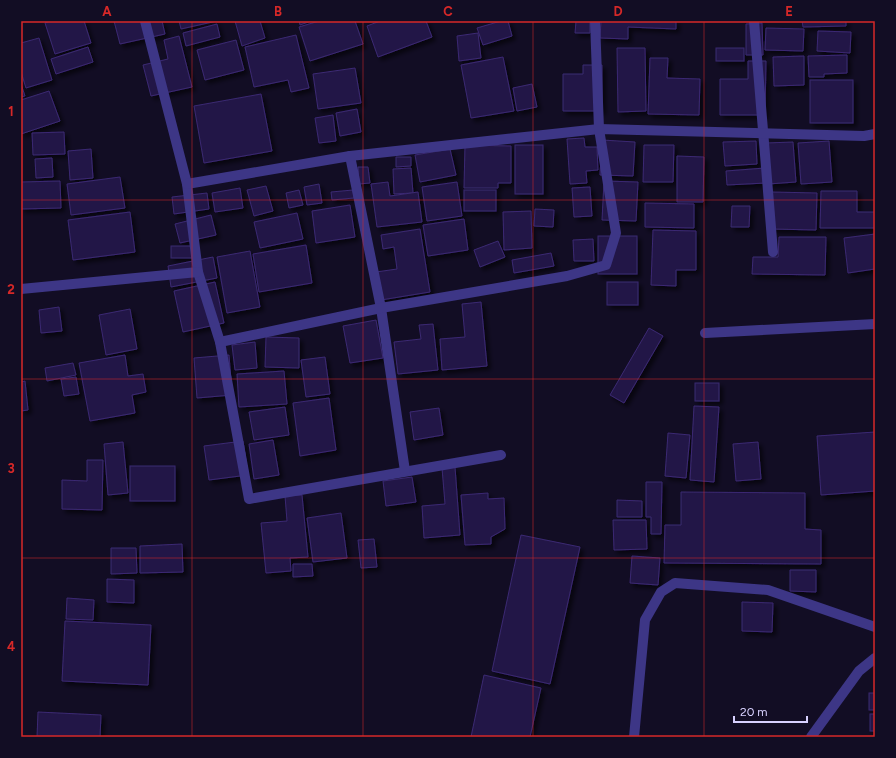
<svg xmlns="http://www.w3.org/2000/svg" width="896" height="758" font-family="Figtree,sans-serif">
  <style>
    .building { fill: #241846; stroke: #3b2973; filter: url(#shadow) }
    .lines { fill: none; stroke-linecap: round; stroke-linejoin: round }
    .service { stroke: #3d3686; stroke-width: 10 }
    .minor { stroke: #3d3686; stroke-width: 10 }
    .grid { fill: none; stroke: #d62828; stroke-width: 1; stroke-opacity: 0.55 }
    .neatline { fill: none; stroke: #d62828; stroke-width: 1.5 }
    .grid-label { font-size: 13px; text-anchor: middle; font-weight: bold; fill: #d62828 }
  </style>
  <defs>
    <filter id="shadow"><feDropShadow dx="3.5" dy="3.5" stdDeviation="2" flood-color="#0009"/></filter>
  </defs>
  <rect width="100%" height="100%" fill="#120d24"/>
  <!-- building -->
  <g class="building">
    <polygon points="50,21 84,21 91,43 55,54 45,23"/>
    <polygon points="114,21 162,21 165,34 120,44"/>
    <polygon points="179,21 217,21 181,29"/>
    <polygon points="235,21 260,21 265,38 242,46"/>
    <polygon points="299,21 311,21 300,25"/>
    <polygon points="319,21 355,21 363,44 310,61 299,27"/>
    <polygon points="380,21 426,21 432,37 378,57 367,26"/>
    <polygon points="501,21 508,21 512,36 483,45 477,28"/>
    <polygon points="576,21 590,21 590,33 575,33"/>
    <polygon points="601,21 676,21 676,29 628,27 628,39 600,38"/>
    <polygon points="802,21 846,21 846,26 803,27"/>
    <polygon points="762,23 763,55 746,55 746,24"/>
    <polygon points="217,24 220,37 186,46 183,33"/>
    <polygon points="766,28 804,29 803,51 765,50"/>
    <polygon points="818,31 851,32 850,53 817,51"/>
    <polygon points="478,33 481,58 459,61 457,36"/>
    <polygon points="296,35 309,88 291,92 288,80 254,87 245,47"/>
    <polygon points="179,36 192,87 151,96 143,65 168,59 164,40"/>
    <polygon points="39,38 52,80 26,88 21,72 21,43"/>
    <polygon points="236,40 244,70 205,80 197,50"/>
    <polygon points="88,47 93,62 56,74 51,59"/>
    <polygon points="617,48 645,48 646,111 618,112"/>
    <rect x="716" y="48" width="28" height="13"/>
    <polygon points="847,55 847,73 824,74 824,77 809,77 808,56"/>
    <polygon points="804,56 804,85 774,86 773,57"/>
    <polygon points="503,57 514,111 471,118 461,65"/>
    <polygon points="650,58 668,58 667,78 700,79 699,115 648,114"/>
    <polygon points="748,61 766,61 765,115 720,115 720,79 748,79"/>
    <polygon points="583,65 602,65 602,111 563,111 563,74 583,74"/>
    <polygon points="355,68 361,103 318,109 313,74"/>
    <rect x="810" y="80" width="43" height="43"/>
    <polygon points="21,84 25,96 21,97"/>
    <polygon points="532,84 537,107 517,111 513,88"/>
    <polygon points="49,91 60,121 21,134 21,100"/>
    <polygon points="261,94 272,151 204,163 194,106"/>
    <polygon points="357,109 361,132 340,136 336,113"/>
    <polygon points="333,115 336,141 319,143 315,118"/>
    <polygon points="64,132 65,154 33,155 32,133"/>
    <polygon points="584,138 585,147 597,147 598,170 586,171 587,183 570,184 567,139"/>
    <polygon points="602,140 635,142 633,176 600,175"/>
    <polygon points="756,141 757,164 725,166 723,142"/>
    <polygon points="829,141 832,182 801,184 798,143"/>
    <polygon points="793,142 796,182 768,184 766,143"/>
    <polygon points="465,145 511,146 511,183 498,183 498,188 464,188"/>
    <rect x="515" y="145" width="28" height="49"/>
    <polygon points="644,145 674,145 673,182 643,182"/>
    <polygon points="91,149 93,178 70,180 68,151"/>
    <polygon points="450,149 456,175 420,182 415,155"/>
    <polygon points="677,156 704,157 703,202 677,202"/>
    <polygon points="396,157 411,157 411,166 396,167"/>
    <polygon points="52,158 53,177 36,178 35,159"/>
    <polygon points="358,167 368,167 370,183 359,184"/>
    <polygon points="411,168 413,193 394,194 393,169"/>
    <polygon points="765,168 766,183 727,185 726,171"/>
    <polygon points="120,177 125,208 71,215 67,184"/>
    <polygon points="60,181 61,208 21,209 21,182"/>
    <polygon points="604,181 638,182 636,221 602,220"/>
    <polygon points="388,182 390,196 418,192 422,222 377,227 371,184"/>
    <polygon points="457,182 462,216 427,221 422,187"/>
    <polygon points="319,184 322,203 307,205 304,187"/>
    <polygon points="266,186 273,211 254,216 247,190"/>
    <polygon points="590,187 592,216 574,217 572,188"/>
    <polygon points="240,188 243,208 215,212 212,193"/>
    <polygon points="299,190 303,205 289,208 286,193"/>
    <polygon points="353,190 354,198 332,200 331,192"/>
    <rect x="464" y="190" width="32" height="21"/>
    <polygon points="821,191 857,191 857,212 875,212 875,228 820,228"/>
    <polygon points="772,192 817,193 816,230 771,229"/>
    <polygon points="207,193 209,209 174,214 172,197"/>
    <polygon points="645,203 694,204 694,228 645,227"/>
    <polygon points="350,205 355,237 316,243 312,211"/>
    <polygon points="732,206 750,206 749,227 731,227"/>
    <polygon points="535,209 554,210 553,227 534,226"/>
    <polygon points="531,211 532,248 504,250 503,212"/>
    <polygon points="130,212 135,252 73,260 68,220"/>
    <polygon points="297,213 303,239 260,248 254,222"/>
    <polygon points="211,215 216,235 180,243 175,224"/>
    <polygon points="464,219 468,250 428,256 423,225"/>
    <polygon points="420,229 430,292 381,300 376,272 397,269 394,247 383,249 381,235"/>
    <polygon points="653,230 696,231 696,270 676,270 676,286 651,285"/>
    <polygon points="875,234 875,269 848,273 844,238"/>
    <rect x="598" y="236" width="39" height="38"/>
    <polygon points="779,237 826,237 825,275 752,274 753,257 778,257"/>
    <polygon points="593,239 594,261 574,261 573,240"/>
    <polygon points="498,241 505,257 480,267 474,250"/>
    <polygon points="306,245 312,283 259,292 253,254"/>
    <rect x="171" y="246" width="21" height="12"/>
    <polygon points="250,251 260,307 227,313 217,257"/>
    <polygon points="551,253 554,266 514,273 512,260"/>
    <polygon points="213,257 217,278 171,287 168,266"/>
    <polygon points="215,282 224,323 183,332 174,291"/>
    <rect x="607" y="282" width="31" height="23"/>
    <polygon points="481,302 487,366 442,370 440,339 465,337 462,304"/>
    <polygon points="59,307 62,331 41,333 39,310"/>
    <polygon points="130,309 137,349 106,355 99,315"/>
    <polygon points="376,320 383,358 350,363 343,326"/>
    <polygon points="433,324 438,370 398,374 394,342 421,339 419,325"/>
    <polygon points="649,328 663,336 624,403 610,395"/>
    <polygon points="266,337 299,338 299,368 265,367"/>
    <polygon points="255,342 257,368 235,370 232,345"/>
    <polygon points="125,355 128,376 143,374 146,392 132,395 135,413 90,421 79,363"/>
    <polygon points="229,355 232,395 197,398 194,358"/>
    <polygon points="325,357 330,394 306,397 301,360"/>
    <polygon points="73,363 76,375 47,381 45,368"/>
    <polygon points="284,371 287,404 239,407 237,374"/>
    <polygon points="76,377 79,394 64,396 61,379"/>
    <polygon points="25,381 28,410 21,411 21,382"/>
    <rect x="695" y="383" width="24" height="18"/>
    <polygon points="329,398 336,450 300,456 293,403"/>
    <polygon points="694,406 719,407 714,482 690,480"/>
    <polygon points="285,407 289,435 254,440 249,412"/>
    <polygon points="439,408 443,435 414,440 410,412"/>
    <polygon points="875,432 875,491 821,495 817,436"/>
    <polygon points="668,433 690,435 686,478 665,476"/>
    <polygon points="273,440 279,475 254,479 249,444"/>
    <polygon points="243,441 248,475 209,480 204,446"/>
    <polygon points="123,442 128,493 108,495 104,444"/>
    <polygon points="758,442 761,479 736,481 733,444"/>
    <polygon points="87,460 103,460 102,510 62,509 62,480 87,481"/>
    <rect x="130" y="466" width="45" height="35"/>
    <polygon points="455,467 460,535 424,538 422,506 445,504 442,468"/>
    <polygon points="412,477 416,502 386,506 383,481"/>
    <polygon points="646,482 662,482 661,534 651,534 651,517 646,517"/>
    <polygon points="681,492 805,493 805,529 821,530 821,564 664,563 665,525 681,525"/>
    <polygon points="488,493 488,499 504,498 505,529 491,537 491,544 465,545 461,495"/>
    <polygon points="302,495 308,557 290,558 291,571 266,573 261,523 287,521 285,496"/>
    <polygon points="617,500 642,501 642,517 617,517"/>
    <polygon points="341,513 347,558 313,562 307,518"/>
    <polygon points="613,520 646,520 647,549 614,550"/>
    <polygon points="521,535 580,547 550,684 492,671"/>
    <polygon points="374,539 377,567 361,568 358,540"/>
    <polygon points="182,544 183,572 140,573 140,546"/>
    <polygon points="111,548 136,548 137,573 111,574"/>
    <polygon points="632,556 660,558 658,585 630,583"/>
    <polygon points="293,564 312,564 313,576 293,577"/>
    <polygon points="790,570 816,570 816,592 790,591"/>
    <polygon points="107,579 134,580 134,603 107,602"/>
    <polygon points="67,598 94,600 93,620 66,619"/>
    <polygon points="742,602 773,603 772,632 742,631"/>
    <polygon points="65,621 151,625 148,685 62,681"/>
    <polygon points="484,675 541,688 530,737 471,737"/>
    <rect x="869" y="693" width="6" height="17"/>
    <polygon points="38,712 101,715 100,737 37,737"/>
    <rect x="870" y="714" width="5" height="17"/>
  </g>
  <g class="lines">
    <!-- service -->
    <polyline class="service" points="705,333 875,324"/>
    <!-- minor -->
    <g class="minor">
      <polyline points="145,21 187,184 198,272 220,342 249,499 501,455"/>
      <polyline points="754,21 773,252"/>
      <polyline points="350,156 381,308 405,471"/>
      <polyline points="187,184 350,156 599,129 864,136 875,134"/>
      <polyline points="21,289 198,272"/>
      <polyline points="220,342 381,308 567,276 606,265 616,233 599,129 595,21"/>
      <polyline points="634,737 645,620 661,592 675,583 768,590 875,627"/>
      <polyline points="811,737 859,671 875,658"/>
    </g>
  </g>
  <!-- grid -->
  <path class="grid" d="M192,21V737M363,21V737M533,21V737M704,21V737M21,200H875M21,379H875M21,558H875"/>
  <!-- border -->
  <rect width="896" height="758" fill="none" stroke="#120d24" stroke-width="44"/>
  <!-- scale -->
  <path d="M734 716v6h73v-6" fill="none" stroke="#d8d1ff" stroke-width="2"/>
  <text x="740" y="716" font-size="12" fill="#d8d1ff" stroke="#120d24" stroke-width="3" paint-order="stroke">20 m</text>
  <rect x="22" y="22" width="852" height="714" class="neatline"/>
  <g class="grid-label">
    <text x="107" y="16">A</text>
    <text x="278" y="16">B</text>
    <text x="448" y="16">C</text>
    <text x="618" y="16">D</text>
    <text x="789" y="16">E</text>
    <text x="11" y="116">1</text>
    <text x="11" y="294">2</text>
    <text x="11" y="473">3</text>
    <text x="11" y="651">4</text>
  </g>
</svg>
